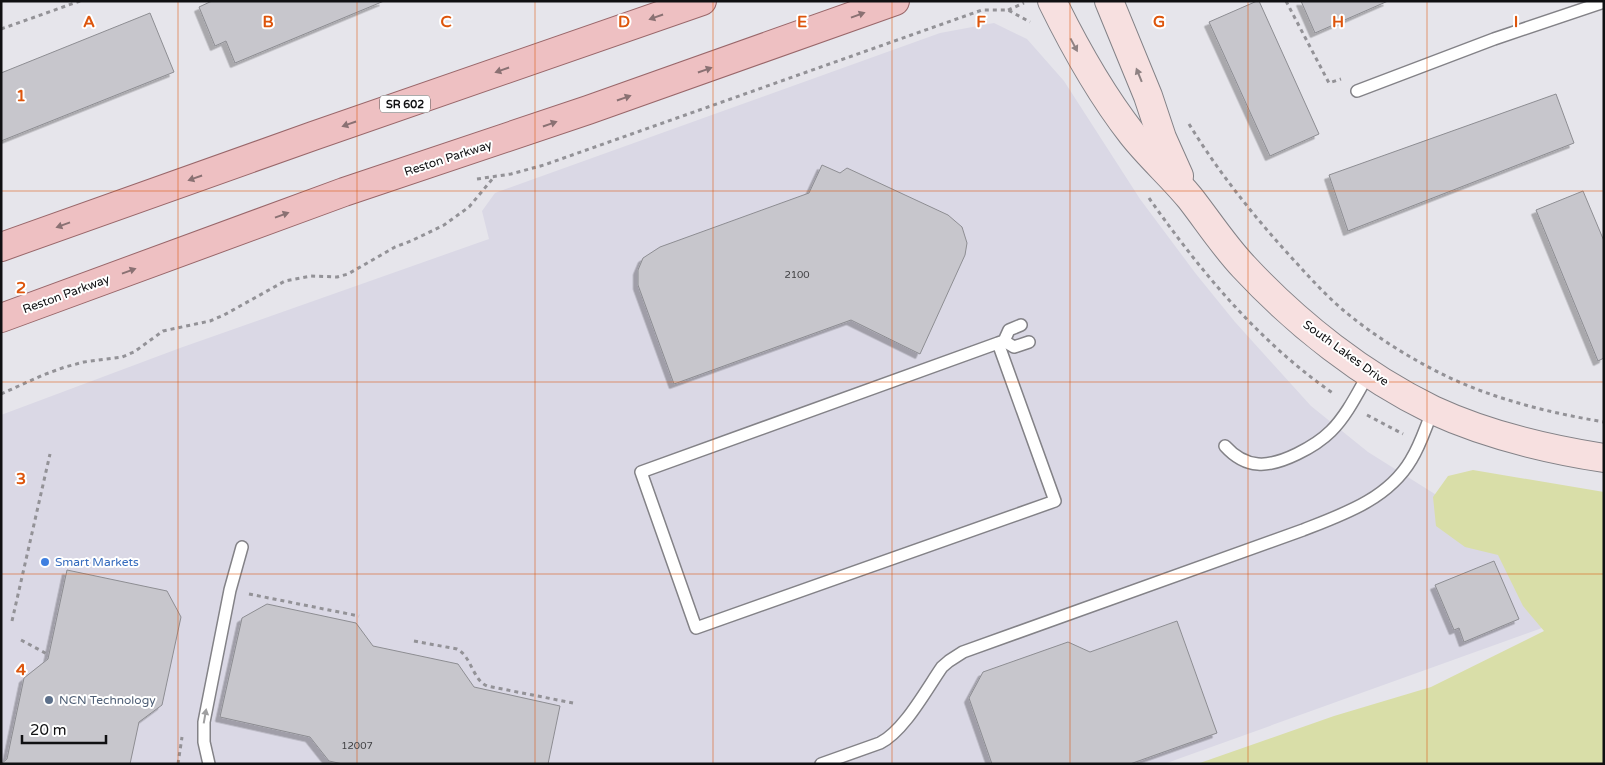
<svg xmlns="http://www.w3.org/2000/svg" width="1605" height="765" font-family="'Varela Round',sans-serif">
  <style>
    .built { fill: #dad8e5 }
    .green { fill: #d9dea8 }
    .building { fill: #c7c6cc; stroke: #8d8d92; filter: url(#shadow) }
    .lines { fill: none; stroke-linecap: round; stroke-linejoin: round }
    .lane-casing { stroke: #838287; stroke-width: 14 }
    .secondary-casing { stroke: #838287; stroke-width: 30 }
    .primary-casing { stroke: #99676a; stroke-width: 30 }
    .path { stroke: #939297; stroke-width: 3; stroke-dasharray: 4 4; stroke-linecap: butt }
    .lane { stroke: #fff; stroke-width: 11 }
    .secondary { stroke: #f7e0e0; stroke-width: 28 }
    .primary { stroke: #eec0c2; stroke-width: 28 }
    .oneway { fill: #8a7173 }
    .oneway2 { fill: #8f8283 }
    .oneway3 { fill: #9f9fa0 }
    .grid { fill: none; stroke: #dd550c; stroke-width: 1; stroke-opacity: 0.55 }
    .shop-dot { fill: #3f7fe0; stroke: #fff; stroke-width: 2 }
    .service-dot { fill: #5c6f8a; stroke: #fff; stroke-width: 2 }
    .labels { text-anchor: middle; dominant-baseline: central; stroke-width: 4; stroke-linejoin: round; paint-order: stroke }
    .number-label { font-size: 10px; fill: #3e3e40 }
    .shield { fill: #fff; stroke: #585859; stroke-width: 1 }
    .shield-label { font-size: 11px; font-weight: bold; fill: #101012 }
    .street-label { font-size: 12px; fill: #101012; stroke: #fff }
    .shop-label { font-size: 12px; fill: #366cbe; stroke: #fff; text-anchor: start }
    .service-label { font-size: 12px; fill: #4e5e75; stroke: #fff; text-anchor: start }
    .grid-label { font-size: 16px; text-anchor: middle; font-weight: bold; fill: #dd550c; stroke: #fff; stroke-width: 4; stroke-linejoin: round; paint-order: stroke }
  </style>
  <defs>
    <filter id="shadow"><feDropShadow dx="-4.5" dy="4.5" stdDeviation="0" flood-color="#0004"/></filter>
  </defs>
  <rect width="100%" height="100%" fill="#e6e5eb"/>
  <!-- built -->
  <polygon class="built" points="994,23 1027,39 1064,81 1140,199 1196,274 1235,322 1311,406 1368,452 1508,540 1530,588 1542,628 1164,764 1,764 1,415 180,348 489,239 482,211 495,193 940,33"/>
  <!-- green -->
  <polygon class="green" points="1473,470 1604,492 1604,764 1197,764 1334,716 1431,687 1544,631 1523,606 1498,555 1465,547 1436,526 1433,497 1448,476"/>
  <!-- building -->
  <g class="building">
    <polygon points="212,1 384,1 235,63 226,41 215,46 199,7"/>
    <polygon points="1257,1 1259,1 1319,134 1270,156 1209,22"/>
    <polygon points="1301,1 1388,1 1315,33"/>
    <polygon points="150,13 174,72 1,141 1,73"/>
    <polygon points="1556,94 1574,143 1348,231 1329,175"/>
    <polygon points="822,165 840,173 847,168 948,215 962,227 967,243 965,255 920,354 851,320 674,384 638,285 638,270 643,258 660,247 809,193"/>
    <polygon points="1583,191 1604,241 1604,358 1598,361 1536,210"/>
    <polygon points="1494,561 1519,619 1464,642 1459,628 1454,630 1435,585"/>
    <polygon points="67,570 167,591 181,617 162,705 139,722 130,764 1,764 7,759 24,678 48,659"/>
    <polygon points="267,604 356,623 373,646 458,664 474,687 560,706 548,764 343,764 329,761 310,737 220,717 242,618"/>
    <polygon points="1177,621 1217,733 1130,764 992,764 969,698 983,672 1068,642 1090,652"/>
  </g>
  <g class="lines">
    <!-- lane casing -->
    <g class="lane-casing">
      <g id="lane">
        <polyline points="1357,91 1494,39 1604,2"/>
        <polyline points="1004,341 1014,347 1029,342"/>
        <polyline points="998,343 1055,501 696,628 641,472 998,343 1004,341 1009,330 1021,325"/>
        <path d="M1225,446C1234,456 1244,463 1258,464C1280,466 1316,446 1331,431C1347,415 1358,392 1369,373"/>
        <polyline points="209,764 204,742 204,722 230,590 242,547"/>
        <path d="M821,764L880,743C904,731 926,690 942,667L949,661L963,652L1303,530C1344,514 1388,499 1411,460C1421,444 1426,426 1433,410"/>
      </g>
    </g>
    <!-- secondary casing -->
    <g class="secondary-casing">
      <g id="secondary">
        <path d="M1052,1C1075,48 1100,93 1132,134C1150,157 1172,176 1190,198C1208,221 1224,246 1244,267C1297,324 1363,376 1433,410C1487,435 1546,449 1604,458"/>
        <polyline points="1109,1 1148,96 1162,138 1179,176"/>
      </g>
    </g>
    <!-- primary casing -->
    <g class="primary-casing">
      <g id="primary">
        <polyline points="1,247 313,136 702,1"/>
        <polyline points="1,318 344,192 588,110 895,1"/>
      </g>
    </g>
    <!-- path -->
    <g class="path">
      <polyline points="1286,1 1329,83 1341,79"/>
      <polyline points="1008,10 1024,3"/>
      <polyline points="1,29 80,1"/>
      <path d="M1189,124C1216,168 1248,209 1282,247C1302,269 1321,291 1343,310C1374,336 1411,359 1448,377C1497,400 1551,413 1604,422"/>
      <polyline points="477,179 511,174 544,165 982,10 1008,10 1030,22"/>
      <path d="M1149,198C1201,272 1259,342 1334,394"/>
      <polyline points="1,394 43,375 65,367 84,362 122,357 134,352 163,331 210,321 224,315 285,281 311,276 337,277 348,274 395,247 411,241 444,225 469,207 494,177"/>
      <polyline points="1367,415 1403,434"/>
      <polyline points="249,594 359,616"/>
      <polyline points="12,621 50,454"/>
      <polyline points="21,640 49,655"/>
      <path d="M414,641L457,649C472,657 472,679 487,686L573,703"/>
      <polyline points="178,764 182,737"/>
    </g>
    <!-- lane -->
    <use href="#lane" class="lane"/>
    <!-- secondary -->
    <use href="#secondary" class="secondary"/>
    <!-- primary -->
    <use href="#primary" class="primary"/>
  </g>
  <!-- one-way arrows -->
  <defs><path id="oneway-solid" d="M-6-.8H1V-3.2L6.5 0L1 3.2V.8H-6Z" transform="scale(1.25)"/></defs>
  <g class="oneway">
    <use href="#oneway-solid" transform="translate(858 15) rotate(-20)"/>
    <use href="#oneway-solid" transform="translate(656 17) rotate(161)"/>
    <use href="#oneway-solid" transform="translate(502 70) rotate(161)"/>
    <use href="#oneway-solid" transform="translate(705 70) rotate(-19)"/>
    <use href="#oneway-solid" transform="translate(624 98) rotate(-19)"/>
    <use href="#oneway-solid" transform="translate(349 124) rotate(161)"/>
    <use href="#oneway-solid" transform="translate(550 124) rotate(-19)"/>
    <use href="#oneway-solid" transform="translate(195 178) rotate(161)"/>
    <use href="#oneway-solid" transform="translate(282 215) rotate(-20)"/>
    <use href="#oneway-solid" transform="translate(63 225) rotate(160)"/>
    <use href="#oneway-solid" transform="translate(129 271) rotate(-20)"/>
  </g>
  <g class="oneway2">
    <use href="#oneway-solid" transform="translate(1074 45) rotate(62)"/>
    <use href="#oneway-solid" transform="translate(1139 75) rotate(-112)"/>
  </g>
  <use class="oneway3" href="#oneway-solid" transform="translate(205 716) rotate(-80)"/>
  <!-- grid -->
  <path class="grid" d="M178,1V764M357,1V764M535,1V764M713,1V764M892,1V764M1070,1V764M1248,1V764M1427,1V764M1,191H1604M1,382H1604M1,574H1604"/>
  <!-- markers -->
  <circle class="shop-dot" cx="45" cy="562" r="5"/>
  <circle class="service-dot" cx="49" cy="700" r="5"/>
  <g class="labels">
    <!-- number labels -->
    <g class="number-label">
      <text x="797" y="275">2100</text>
      <text x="357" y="746">12007</text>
    </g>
    <!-- shield labels -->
    <rect class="shield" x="380" y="95.5" width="50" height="17" rx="4"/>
    <g class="shield-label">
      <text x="405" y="104">SR 602</text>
    </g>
    <!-- street labels -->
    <g class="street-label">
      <text transform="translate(448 158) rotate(-18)">Reston Parkway</text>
      <text transform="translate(66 294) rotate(-20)">Reston Parkway</text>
      <text transform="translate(1346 353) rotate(36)">South Lakes Drive</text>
    </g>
    <!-- shop labels -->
    <g class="shop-label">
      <text x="55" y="562">Smart Markets</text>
    </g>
    <!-- service labels -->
    <g class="service-label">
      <text x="59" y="700">NCN Technology</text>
    </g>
  </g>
  <g class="grid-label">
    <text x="89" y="27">A</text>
    <text x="268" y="27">B</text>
    <text x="446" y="27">C</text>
    <text x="624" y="27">D</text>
    <text x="802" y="27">E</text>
    <text x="981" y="27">F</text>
    <text x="1159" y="27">G</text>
    <text x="1338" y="27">H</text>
    <text x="1516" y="27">I</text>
    <text x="21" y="101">1</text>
    <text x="21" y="293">2</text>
    <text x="21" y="484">3</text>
    <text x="21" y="675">4</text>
  </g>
  <!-- border -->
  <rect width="1605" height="765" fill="none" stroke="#101012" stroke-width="5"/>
  <!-- scale -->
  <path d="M22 735v8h84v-8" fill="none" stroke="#101012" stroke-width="2.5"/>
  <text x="30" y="735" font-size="15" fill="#101012" stroke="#ffffff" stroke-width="4" paint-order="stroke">20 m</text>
</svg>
